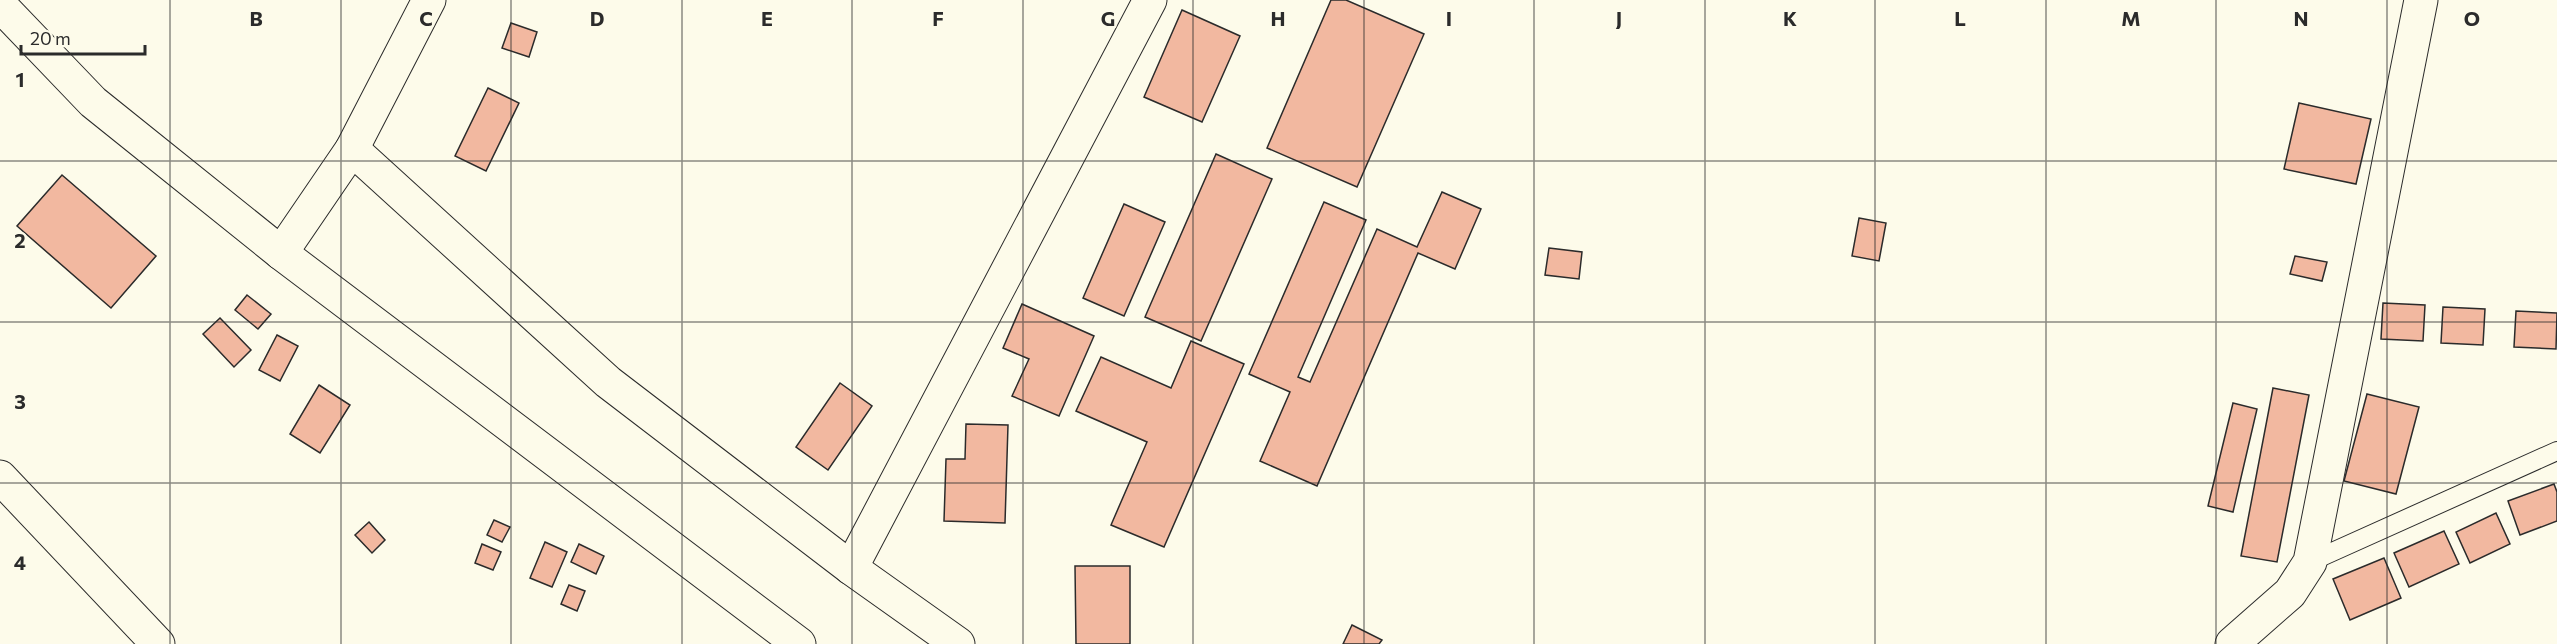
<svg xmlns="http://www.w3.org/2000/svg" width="2557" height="644" font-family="Commissioner,sans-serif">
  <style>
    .building { fill: #f2b8a0; stroke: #2b2b2b; stroke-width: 1.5 }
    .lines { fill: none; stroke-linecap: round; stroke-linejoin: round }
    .lane-casing { stroke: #2b2b2b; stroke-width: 20 }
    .street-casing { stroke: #2b2b2b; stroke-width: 35 }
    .secondary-casing { stroke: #2b2b2b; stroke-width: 35 }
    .lane { stroke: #fdfbea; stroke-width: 18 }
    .street { stroke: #fdfbea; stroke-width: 33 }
    .secondary { stroke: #fdfbea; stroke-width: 33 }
    .grid { fill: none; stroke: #2b2b2b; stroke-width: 1.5; stroke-opacity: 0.55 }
    .grid-label { font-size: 20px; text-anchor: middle; font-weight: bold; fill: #2b2b2b; stroke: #fdfbea; stroke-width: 4.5; stroke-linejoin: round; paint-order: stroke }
  </style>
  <rect width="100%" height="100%" fill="#fdfbea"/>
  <!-- building -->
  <g class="building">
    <polygon points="1331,0 1346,0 1424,34 1357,187 1267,148"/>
    <polygon points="1182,10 1240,36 1202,122 1144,97"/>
    <polygon points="511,23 537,32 529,57 502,48"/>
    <polygon points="488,88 519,103 486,171 455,156"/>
    <polygon points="2299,103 2371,119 2356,184 2284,169"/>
    <polygon points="1216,154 1272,179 1201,341 1145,317"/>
    <polygon points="62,175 156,256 111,308 17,226"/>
    <polygon points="1442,192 1481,209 1455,269 1418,253 1317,486 1260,461 1290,392 1249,374 1324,202 1366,220 1298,377 1310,382 1377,229 1417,247"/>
    <polygon points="1124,204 1165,222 1124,316 1083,298"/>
    <polygon points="1859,218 1886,223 1879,261 1852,256"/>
    <polygon points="1549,248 1582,252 1579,279 1545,275"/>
    <polygon points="2295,256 2327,262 2322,281 2290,274"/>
    <polygon points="247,295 271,314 258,329 235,310"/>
    <polygon points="2383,303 2425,305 2423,341 2381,339"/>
    <polygon points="1022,304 1094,336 1059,416 1012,396 1029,359 1003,348"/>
    <polygon points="2443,307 2485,309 2483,345 2441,343"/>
    <polygon points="2516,311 2557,313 2556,349 2514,347"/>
    <polygon points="220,318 251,350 234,367 203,334"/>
    <polygon points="277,335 298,346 280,381 259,370"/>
    <polygon points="1191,341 1244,364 1164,547 1111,525 1147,442 1076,411 1101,357 1171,388"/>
    <polygon points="840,383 872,406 828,470 796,447"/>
    <polygon points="319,385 350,405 320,453 290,434"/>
    <polygon points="2273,388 2309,395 2277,562 2241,556"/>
    <polygon points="2367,394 2419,407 2396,494 2344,481"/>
    <polygon points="2233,403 2257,409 2233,512 2208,506"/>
    <polygon points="966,424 1008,425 1005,523 944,521 946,459 965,459"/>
    <polygon points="2554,484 2557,492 2557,521 2520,535 2508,501"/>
    <polygon points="2496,513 2510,544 2470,563 2456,532"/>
    <polygon points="494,520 510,527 502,542 487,535"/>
    <polygon points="369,522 385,540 372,553 355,535"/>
    <polygon points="2444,531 2459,564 2409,587 2394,553"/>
    <polygon points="545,542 567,552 552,587 530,578"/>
    <polygon points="482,544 501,552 493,570 475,563"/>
    <polygon points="579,544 604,556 596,574 571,562"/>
    <polygon points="2384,558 2401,598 2350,620 2333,579"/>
    <polygon points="1075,566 1130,566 1130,644 1076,644"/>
    <polygon points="569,585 585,591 577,611 561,604"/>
    <polygon points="1352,625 1382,640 1379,644 1343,644"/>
  </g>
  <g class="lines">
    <!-- lane casing -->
    <g class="lane-casing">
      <polyline id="lane" points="2310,562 2557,451"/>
    </g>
    <!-- street casing -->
    <g class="street-casing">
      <g id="street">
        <polyline points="352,149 608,382 851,568 958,644"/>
        <polyline points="281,253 352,149 429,0"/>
        <polyline points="0,477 158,644"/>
        <polyline points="851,568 1150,0"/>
        <polyline points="2232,644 2290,593 2310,562 2421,0"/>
      </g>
    </g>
    <!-- secondary casing -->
    <g class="secondary-casing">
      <polyline id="secondary" points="0,5 93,102 281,253 799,644"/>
    </g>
    <!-- lane -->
    <use href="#lane" class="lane"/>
    <!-- street -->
    <use href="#street" class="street"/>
    <!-- secondary -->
    <use href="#secondary" class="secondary"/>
  </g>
  <!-- grid -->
  <path class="grid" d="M170,0V644M341,0V644M511,0V644M682,0V644M852,0V644M1023,0V644M1193,0V644M1364,0V644M1534,0V644M1705,0V644M1875,0V644M2046,0V644M2216,0V644M2387,0V644M0,161H2557M0,322H2557M0,483H2557"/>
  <g class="grid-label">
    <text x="256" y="26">B</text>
    <text x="426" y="26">C</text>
    <text x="597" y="26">D</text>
    <text x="767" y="26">E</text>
    <text x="938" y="26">F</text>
    <text x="1108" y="26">G</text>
    <text x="1278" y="26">H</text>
    <text x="1449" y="26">I</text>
    <text x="1619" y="26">J</text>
    <text x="1790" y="26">K</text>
    <text x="1960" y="26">L</text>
    <text x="2131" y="26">M</text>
    <text x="2301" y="26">N</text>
    <text x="2472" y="26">O</text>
    <text x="20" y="87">1</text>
    <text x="20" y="248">2</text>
    <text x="20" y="409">3</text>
    <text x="20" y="570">4</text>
  </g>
  <!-- scale -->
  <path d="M21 45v9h124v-9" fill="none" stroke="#2b2b2b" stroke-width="3"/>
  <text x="30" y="45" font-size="18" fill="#2b2b2b" stroke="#fdfbea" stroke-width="4.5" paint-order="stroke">20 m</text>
</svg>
